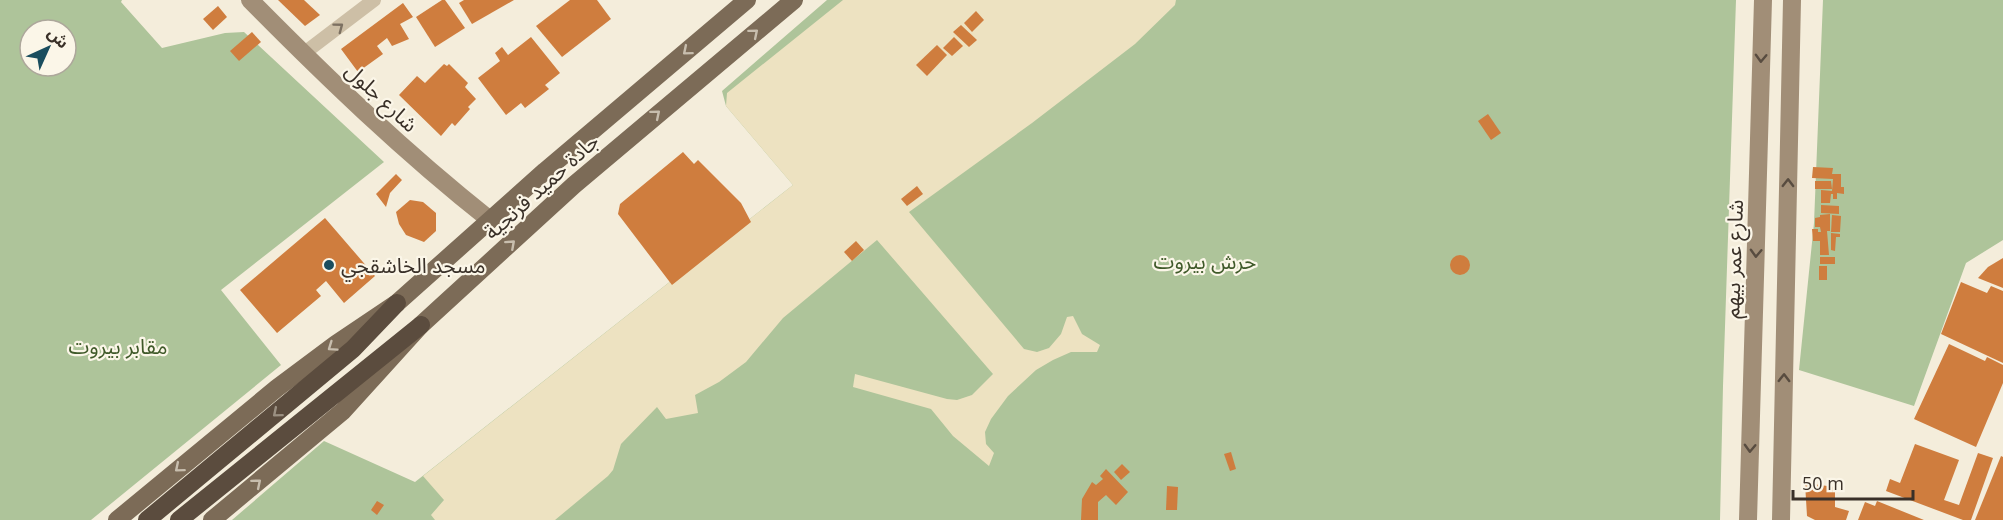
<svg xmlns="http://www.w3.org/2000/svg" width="2003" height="520" font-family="'Open Sans','Noto Sans Arabic',sans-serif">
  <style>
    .green { fill: #aec49a; fill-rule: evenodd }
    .plaza { fill: #ede2c1 }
    .building { fill: #cf7d3e }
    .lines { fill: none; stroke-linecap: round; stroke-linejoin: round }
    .street { stroke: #cdbfa6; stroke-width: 14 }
    .secondary { stroke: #a18e77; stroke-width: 18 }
    .primary { stroke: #7c6b57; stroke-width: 18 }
    .highway { stroke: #5b4c3e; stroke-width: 18 }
    .oneway { stroke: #7c7061 }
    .oneway2 { stroke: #c8beae }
    .oneway3 { stroke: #584c40 }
    .oneway4 { stroke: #9b9082 }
    .poi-dot { fill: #1a4d5e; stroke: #fbf6e8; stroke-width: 2 }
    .labels { text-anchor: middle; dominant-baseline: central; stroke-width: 4.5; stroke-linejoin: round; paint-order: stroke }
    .street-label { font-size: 21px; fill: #393028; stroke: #fbf6e8 }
    .park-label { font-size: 21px; fill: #3f5929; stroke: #fbf6e8 }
    .poi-label { font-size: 21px; fill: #393028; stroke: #fbf6e8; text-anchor: start }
  </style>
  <rect width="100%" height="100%" fill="#f4eddb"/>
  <!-- green -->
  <g class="green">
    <path d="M0,0H122L121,2L162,48L225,33L244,32L384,162L221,290L281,365L91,520H0ZM30,30H66V66H30Z"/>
    <polygon points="827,0 1736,0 1723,386 1720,520 232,520 324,441 415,482 793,185 726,106 722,91"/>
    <polygon points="1823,0 2003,0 2003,240 1966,263 1914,406 1799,370 1814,223"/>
  </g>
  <!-- plaza -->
  <polygon class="plaza" points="843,0 1176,0 1175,5 1135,44 1032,123 909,212 1024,349 1037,352 1049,348 1061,334 1067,317 1073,316 1082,334 1100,345 1097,352 1071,352 1053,360 1036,370 1008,396 991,419 985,432 986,444 994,453 989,466 953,436 931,409 853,387 855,374 947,399 957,400 972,395 993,374 877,240 783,318 746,362 719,382 695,395 698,413 666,419 657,407 621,444 613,470 608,476 555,520 435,520 431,515 444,500 423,476 793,185 726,106 727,93"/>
  <!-- building -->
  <g class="building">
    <polygon points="278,0 304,0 320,15 305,26"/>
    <polygon points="442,0 445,0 465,28 435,47 416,17"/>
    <polygon points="464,0 514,0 472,24 459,3"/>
    <polygon points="570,0 597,0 611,19 562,57 536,26"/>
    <polygon points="403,3 413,17 400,24 409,39 392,46 387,38 377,46 383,54 358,72 341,49"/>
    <polygon points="218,6 227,17 213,30 203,19"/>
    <polygon points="976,11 984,20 972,32 964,23"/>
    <polygon points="961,25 977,40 969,47 953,32"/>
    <polygon points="252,32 261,42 239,61 230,51"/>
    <polygon points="531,37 560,73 545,85 549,89 525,108 521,103 506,115 478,78 500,61 495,53 502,47 508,55"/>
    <polygon points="954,37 963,46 952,56 943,48"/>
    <polygon points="937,45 947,55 927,76 916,65"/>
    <polygon points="444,64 447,66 449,64 468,83 465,87 476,99 468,107 470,109 455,126 452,123 441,136 399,95 417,76 425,83"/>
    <polygon points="1488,114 1501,133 1491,140 1478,121"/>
    <polygon points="683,152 694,164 698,160 741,203 751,222 672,285 618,214 620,204"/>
    <polygon points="1813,167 1833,168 1832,174 1841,174 1841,187 1844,187 1844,194 1837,193 1837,199 1833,199 1833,194 1831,194 1830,203 1821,203 1821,190 1832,191 1833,179 1812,178"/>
    <polygon points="396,174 402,180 390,193 386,207 376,194"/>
    <polygon points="1815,181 1831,181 1832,189 1815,189"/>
    <polygon points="917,186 923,194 907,206 901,199"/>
    <polygon points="410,200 423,202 436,213 436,231 424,242 406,235 399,224 396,212"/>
    <polygon points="1821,205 1839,206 1839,214 1821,213"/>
    <polygon points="1830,214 1830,231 1827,231 1829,255 1820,255 1820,241 1813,241 1812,229 1818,229 1818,232 1821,232 1820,227 1815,227 1815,218 1820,217 1820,215"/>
    <polygon points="1832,215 1841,216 1840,232 1831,232"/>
    <polygon points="325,218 375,276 344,303 326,281 316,290 321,296 277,333 240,290"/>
    <polygon points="1831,233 1840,234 1840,237 1836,237 1835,251 1831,250"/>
    <polygon points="856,241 864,250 852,261 844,252"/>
    <circle cx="1460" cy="265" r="10"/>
    <rect x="1820" y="257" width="15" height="7"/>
    <polygon points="2003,258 2003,288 1978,278 1988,267"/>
    <rect x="1819" y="266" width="8" height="14"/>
    <polygon points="1961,282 1987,293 1991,286 2003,291 2003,363 1941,334"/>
    <polygon points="1949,344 1985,361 1987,357 2003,365 2003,383 1976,447 1914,419"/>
    <polygon points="1915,444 1959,460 1944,500 1959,505 1978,453 1993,458 1971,520 1963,520 1886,491 1890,479 1900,483"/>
    <polygon points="1231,452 1236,469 1230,471 1224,454"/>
    <polygon points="2001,456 2003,457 2003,520 1975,520"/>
    <polygon points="1122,464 1130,472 1121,480 1114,472"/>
    <polygon points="1106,469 1128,492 1116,505 1106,495 1098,502 1098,520 1081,520 1082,499 1092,482 1096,485 1103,479 1100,476"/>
    <polygon points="1805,483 1835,487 1835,507 1849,511 1846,520 1815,520 1807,516"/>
    <polygon points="1167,486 1178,487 1177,510 1166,510"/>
    <polygon points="377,501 384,505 377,515 371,510"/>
    <polygon points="1877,501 1924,520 1858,520 1865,502 1875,506"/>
  </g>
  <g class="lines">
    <!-- street -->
    <polyline class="street" points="303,54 374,0"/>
    <!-- secondary -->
    <g class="secondary">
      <path d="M250,0C326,77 404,152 490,220"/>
      <polyline points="1748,520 1763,0"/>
      <polyline points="1781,520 1792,0"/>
    </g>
    <!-- primary -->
    <g class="primary">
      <polyline points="117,520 277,388 336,344 397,303 545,171 747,0"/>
      <polyline points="212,520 343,411 421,325 574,185 794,0"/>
    </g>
    <!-- highway -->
    <g class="highway">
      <polyline points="147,520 353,349 397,303"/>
      <polyline points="179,520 421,325"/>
    </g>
  </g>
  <!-- one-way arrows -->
  <defs><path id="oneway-chevron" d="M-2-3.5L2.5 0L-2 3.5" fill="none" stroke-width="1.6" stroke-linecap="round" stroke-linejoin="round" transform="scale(1.5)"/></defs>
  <use class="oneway" href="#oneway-chevron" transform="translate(339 27) rotate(-37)"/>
  <g class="oneway2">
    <use href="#oneway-chevron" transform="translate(754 33) rotate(-40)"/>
    <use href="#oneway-chevron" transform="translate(687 51) rotate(140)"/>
    <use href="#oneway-chevron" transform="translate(656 114) rotate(-40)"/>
    <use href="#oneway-chevron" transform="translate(511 244) rotate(-42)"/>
    <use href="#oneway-chevron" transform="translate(332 347) rotate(145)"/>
    <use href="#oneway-chevron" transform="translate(179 468) rotate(140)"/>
    <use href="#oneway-chevron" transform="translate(257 483) rotate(-40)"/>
  </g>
  <g class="oneway3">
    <use href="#oneway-chevron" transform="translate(1761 58) rotate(92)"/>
    <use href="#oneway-chevron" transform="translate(1788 183) rotate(-89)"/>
    <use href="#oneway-chevron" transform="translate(1756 253) rotate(92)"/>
    <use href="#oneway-chevron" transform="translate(1784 378) rotate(-89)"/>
    <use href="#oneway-chevron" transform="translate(1750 448) rotate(92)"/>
  </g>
  <use class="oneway4" href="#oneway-chevron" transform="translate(277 413) rotate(140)"/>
  <!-- markers -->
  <circle class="poi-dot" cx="329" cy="265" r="6"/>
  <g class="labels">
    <!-- street labels -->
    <g class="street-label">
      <text transform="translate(382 97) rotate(43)">شارع جلول</text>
      <text transform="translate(541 186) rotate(-42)">جادة حميد فرنجية</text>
      <text transform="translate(1733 259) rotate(-88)">شارع عمر بيهم</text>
    </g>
    <!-- park labels -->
    <g class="park-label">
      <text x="1205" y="261">حرش بيروت</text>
      <text x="118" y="346">مقابر بيروت</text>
    </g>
    <!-- poi labels -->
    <g class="poi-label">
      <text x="341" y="265">مسجد الخاشقجي</text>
    </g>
  </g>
  <!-- north arrow -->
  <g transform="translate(48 48) rotate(45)"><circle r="28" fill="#fbf6e8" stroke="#ada79b" stroke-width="1.5"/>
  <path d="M0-4.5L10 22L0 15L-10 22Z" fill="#1a4d5e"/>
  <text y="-9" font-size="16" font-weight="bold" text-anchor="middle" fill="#393028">ش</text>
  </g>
  <!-- scale -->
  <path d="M1793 490v9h120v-9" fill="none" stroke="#393028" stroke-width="3"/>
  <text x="1802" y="490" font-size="18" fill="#393028" stroke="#fbf6e8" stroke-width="4.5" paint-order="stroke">50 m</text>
</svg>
